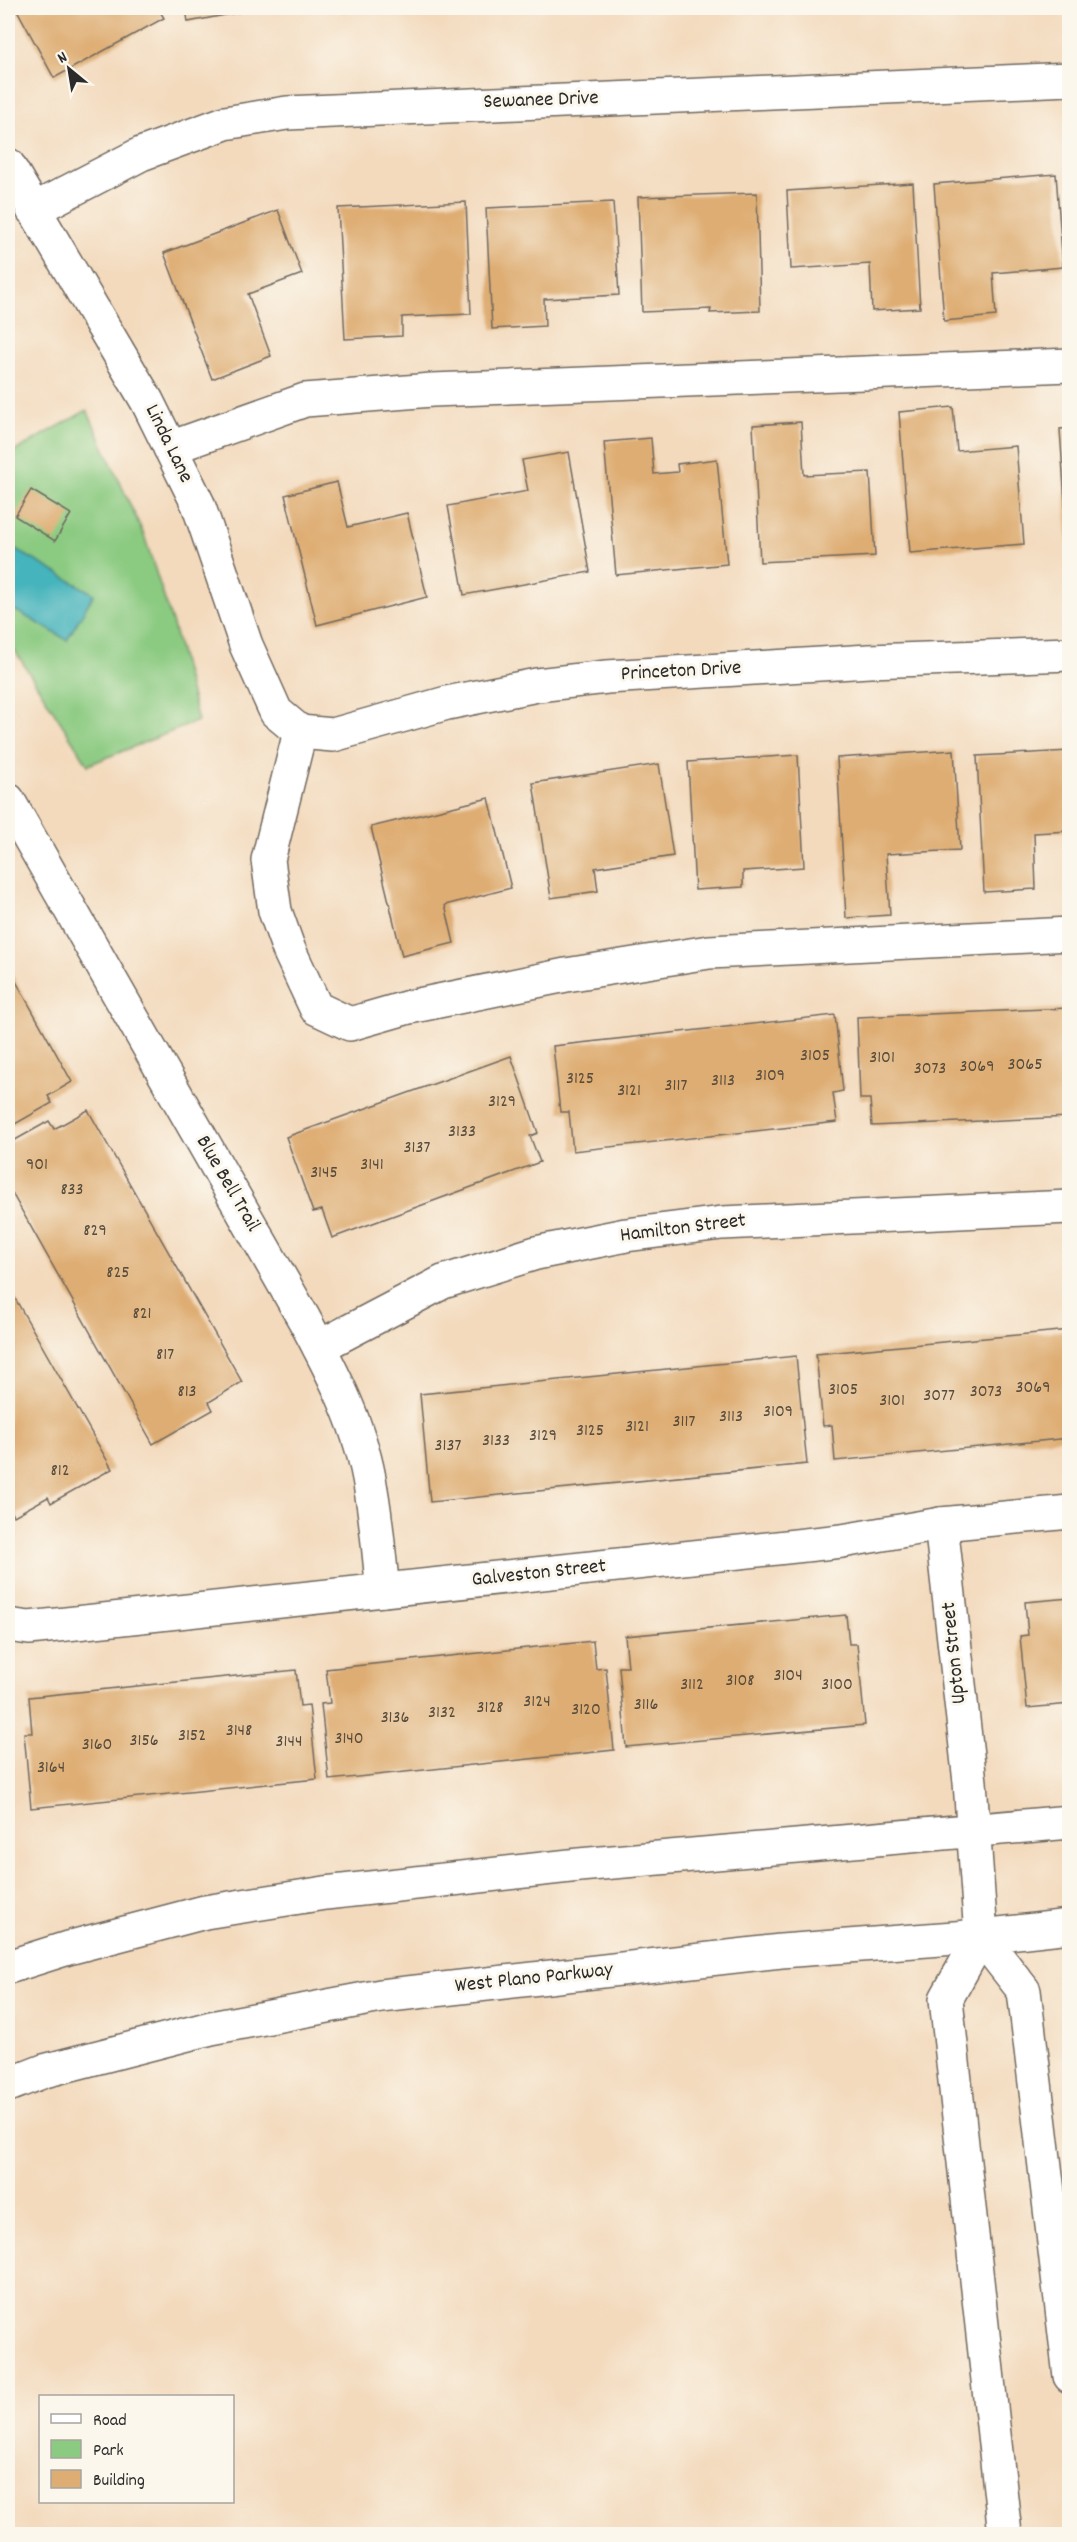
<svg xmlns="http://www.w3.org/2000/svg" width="1077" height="2542" font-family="Dekko,sans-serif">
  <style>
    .green { fill: #8bca81; stroke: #5b7a56; stroke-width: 1.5 }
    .water { fill: #45b4bc; stroke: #387074; stroke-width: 1.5 }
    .building { fill: #dead73 }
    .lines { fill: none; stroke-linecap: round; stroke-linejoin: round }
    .minor-casing { stroke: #71685e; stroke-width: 36 }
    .major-casing { stroke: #71685e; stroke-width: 36 }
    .minor { stroke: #fff; stroke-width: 33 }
    .major { stroke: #fff; stroke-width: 33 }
    .labels { text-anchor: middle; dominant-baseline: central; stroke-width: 6; stroke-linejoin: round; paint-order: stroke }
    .number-label { font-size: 18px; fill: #584c3d }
    .street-label { font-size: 21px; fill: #2b2b2b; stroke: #fbf7ec }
  </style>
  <rect width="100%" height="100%" fill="#fbf7ec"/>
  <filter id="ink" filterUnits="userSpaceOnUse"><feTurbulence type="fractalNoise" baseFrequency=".0167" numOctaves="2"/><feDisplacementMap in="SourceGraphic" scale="12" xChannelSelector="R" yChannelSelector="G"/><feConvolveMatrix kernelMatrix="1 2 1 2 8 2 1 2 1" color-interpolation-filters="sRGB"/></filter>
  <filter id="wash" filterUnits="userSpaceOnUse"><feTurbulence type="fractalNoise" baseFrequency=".008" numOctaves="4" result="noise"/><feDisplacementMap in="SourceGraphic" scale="24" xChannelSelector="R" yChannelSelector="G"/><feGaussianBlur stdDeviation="1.35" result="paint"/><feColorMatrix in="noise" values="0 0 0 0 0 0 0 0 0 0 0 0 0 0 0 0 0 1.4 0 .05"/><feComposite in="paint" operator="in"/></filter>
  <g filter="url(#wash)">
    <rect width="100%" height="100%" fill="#f3dabd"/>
    <!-- green -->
    <polygon class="green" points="87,410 144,535 173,625 198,721 88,765 12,646 8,644 8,606 67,640 15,550 8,563 8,455"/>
    <!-- water -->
    <polygon class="water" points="15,549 94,594 67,640 8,606 8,563"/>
    <g id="blocks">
      <!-- building -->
      <g class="building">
        <polygon points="16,8 158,8 164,18 54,78"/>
        <polygon points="186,8 257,8 257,9 188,22"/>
        <polygon points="340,8 372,8 372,9 341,12"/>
        <polygon points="1056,174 1063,267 993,273 996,316 944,321 934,184"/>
        <polygon points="913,183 920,308 872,311 870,264 791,269 787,191"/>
        <polygon points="757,193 760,311 710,313 711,309 642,312 638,197"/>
        <polygon points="466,202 471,314 402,317 402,336 345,339 338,208"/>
        <polygon points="613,202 619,295 544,299 545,326 492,329 486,208"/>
        <polygon points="278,210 302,274 248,294 271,356 212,379 164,253"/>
        <polygon points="953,407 957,451 1016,446 1024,544 910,553 899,412"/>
        <polygon points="801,422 804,475 870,472 875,556 760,562 753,425"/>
        <polygon points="1070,428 1070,547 1068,547 1060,429"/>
        <polygon points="651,438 654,474 678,472 677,464 717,459 727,564 616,575 604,442"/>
        <polygon points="569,452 590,572 464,595 448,506 528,491 522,460"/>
        <polygon points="337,482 348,527 407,513 427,597 317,625 285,495"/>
        <polygon points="31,490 71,514 55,541 15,516"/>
        <polygon points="954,750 960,850 886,854 890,915 846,918 837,758"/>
        <polygon points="1070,751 1070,831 1034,833 1036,889 984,892 977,756"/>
        <polygon points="798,755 804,867 743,871 743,887 695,890 688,762"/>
        <polygon points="659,764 673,856 595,868 598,891 551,898 533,783"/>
        <polygon points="489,798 511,888 445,905 454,943 402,956 371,827"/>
        <polygon points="8,967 72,1082 48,1096 52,1103 8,1128"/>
        <polygon points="1070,1008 1070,1117 872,1126 870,1099 860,1099 857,1017"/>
        <polygon points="835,1015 843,1091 833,1093 837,1122 573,1151 569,1112 560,1112 553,1046"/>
        <polygon points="511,1056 538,1133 530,1136 540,1162 332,1238 322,1210 313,1212 286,1137"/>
        <polygon points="88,1110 242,1382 209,1402 213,1410 153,1444 8,1186 8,1144 49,1121 54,1129"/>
        <polygon points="8,1286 112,1469 51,1503 48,1497 14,1516 8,1505"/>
        <polygon points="1070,1330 1070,1438 835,1461 832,1425 823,1426 816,1354"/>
        <polygon points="796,1356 807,1464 430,1502 420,1394"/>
        <polygon points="1070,1598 1070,1704 1027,1708 1020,1636 1028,1635 1025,1602"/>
        <polygon points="846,1615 849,1644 857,1644 865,1725 626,1747 619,1667 628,1667 625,1636"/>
        <polygon points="593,1641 596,1669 606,1668 614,1750 329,1780 321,1704 330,1703 326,1669"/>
        <polygon points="296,1670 300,1706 309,1705 317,1779 31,1808 24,1733 32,1733 29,1697"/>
      </g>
    </g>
  </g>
  <g filter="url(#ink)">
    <use href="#blocks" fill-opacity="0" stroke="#71685e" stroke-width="1.5"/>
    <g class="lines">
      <!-- minor casing -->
      <g class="minor-casing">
        <g id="minor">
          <polyline points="8,165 147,401 198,504 246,645 276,712 300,732"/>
          <polyline points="33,210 141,154 225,123 287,113 1070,79"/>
          <polyline points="170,448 305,400 432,390 1070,365"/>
          <polyline points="300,732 268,860 275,911 289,950 316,1008 350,1024 409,1007 566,975 709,952 1070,934"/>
          <polyline points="300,732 333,735 447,703 537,685 607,677 869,661 1070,654"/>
          <path d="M8,800L304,1319C333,1373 362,1428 371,1490C377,1523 379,1557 383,1590"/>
          <polyline points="319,1347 443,1282 536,1253 626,1235 722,1223 1070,1207"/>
          <polyline points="941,1524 970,1782 981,1936 946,1999 1005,2534"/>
          <polyline points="8,1625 29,1628 842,1541 941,1524 1070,1512"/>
          <polyline points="981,1936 1024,1991 1070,2376"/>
        </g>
      </g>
      <!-- major casing -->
      <g class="major-casing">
        <g id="major">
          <polyline points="8,1967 68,1948 205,1912 325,1893 579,1865 1070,1822"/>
          <polyline points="8,2085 44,2071 211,2028 381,1996 781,1951 981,1936 1070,1926"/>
        </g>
      </g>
      <!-- minor -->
      <use href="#minor" class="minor"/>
      <!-- major -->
      <use href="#major" class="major"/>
    </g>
  </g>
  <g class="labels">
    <!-- number labels -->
    <g class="number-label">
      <text x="815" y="1056">3105</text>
      <text x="882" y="1058">3101</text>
      <text x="1025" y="1065">3065</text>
      <text x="977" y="1067">3069</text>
      <text x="930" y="1069">3073</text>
      <text x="770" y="1076">3109</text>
      <text x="580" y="1079">3125</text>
      <text x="723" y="1081">3113</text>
      <text x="676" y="1086">3117</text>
      <text x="629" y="1091">3121</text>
      <text x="502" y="1102">3129</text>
      <text x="462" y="1132">3133</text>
      <text x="417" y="1148">3137</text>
      <text x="37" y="1165">901</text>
      <text x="372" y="1165">3141</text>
      <text x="324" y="1173">3145</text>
      <text x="72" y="1190">833</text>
      <text x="95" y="1231">829</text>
      <text x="118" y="1273">825</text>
      <text x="142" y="1314">821</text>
      <text x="165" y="1355">817</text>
      <text x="1033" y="1388">3069</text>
      <text x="843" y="1390">3105</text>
      <text x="187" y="1392">813</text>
      <text x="986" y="1392">3073</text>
      <text x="939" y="1396">3077</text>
      <text x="892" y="1401">3101</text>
      <text x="778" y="1412">3109</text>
      <text x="731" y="1417">3113</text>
      <text x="684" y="1422">3117</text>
      <text x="637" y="1427">3121</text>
      <text x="590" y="1431">3125</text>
      <text x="543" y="1436">3129</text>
      <text x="496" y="1441">3133</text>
      <text x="448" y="1446">3137</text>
      <text x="60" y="1471">812</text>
      <text x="788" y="1676">3104</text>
      <text x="740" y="1681">3108</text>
      <text x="692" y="1685">3112</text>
      <text x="837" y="1685">3100</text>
      <text x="537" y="1702">3124</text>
      <text x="646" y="1705">3116</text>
      <text x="490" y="1708">3128</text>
      <text x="586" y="1710">3120</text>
      <text x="442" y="1713">3132</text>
      <text x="395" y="1718">3136</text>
      <text x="239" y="1731">3148</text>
      <text x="192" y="1736">3152</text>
      <text x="349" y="1739">3140</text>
      <text x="144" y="1741">3156</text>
      <text x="289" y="1742">3144</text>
      <text x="97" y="1745">3160</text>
      <text x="51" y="1768">3164</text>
    </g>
    <!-- street labels -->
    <g class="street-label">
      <text transform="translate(541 101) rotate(-2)">Sewanee Drive</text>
      <text transform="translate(168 444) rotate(64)">Linda Lane</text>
      <text transform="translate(681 672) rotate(-3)">Princeton Drive</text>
      <text transform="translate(227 1184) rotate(60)">Blue Bell Trail</text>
      <text transform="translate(683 1229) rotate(-7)">Hamilton Street</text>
      <text transform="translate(539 1574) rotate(-6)">Galveston Street</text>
      <text transform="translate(955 1653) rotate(-96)">Upton Street</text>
      <text transform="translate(534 1979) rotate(-6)">West Plano Parkway</text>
    </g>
  </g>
  <!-- margin -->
  <rect width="1077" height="2542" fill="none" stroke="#fbf7ec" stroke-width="30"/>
  <!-- legend -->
  <rect x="39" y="2395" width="195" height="108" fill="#fbf7ec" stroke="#a8a59f" stroke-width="1.5"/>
  <rect x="51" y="2414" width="30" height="9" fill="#ffffff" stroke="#a8a59f" stroke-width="1.5"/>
  <text x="93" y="2425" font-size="18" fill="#2b2b2b">Road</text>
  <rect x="51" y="2440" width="30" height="18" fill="#8bca81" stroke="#a8a59f" stroke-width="1.5"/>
  <text x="93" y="2455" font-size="18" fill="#2b2b2b">Park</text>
  <rect x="51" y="2470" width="30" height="18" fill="#dead73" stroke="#a8a59f" stroke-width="1.5"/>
  <text x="93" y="2485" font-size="18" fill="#2b2b2b">Building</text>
  <!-- north arrow -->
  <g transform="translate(69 69) rotate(330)" stroke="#fbf7ec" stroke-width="4.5" paint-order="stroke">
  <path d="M0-4.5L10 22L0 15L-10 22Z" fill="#2b2b2b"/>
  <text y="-9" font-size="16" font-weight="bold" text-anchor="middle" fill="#2b2b2b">N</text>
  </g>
</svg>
